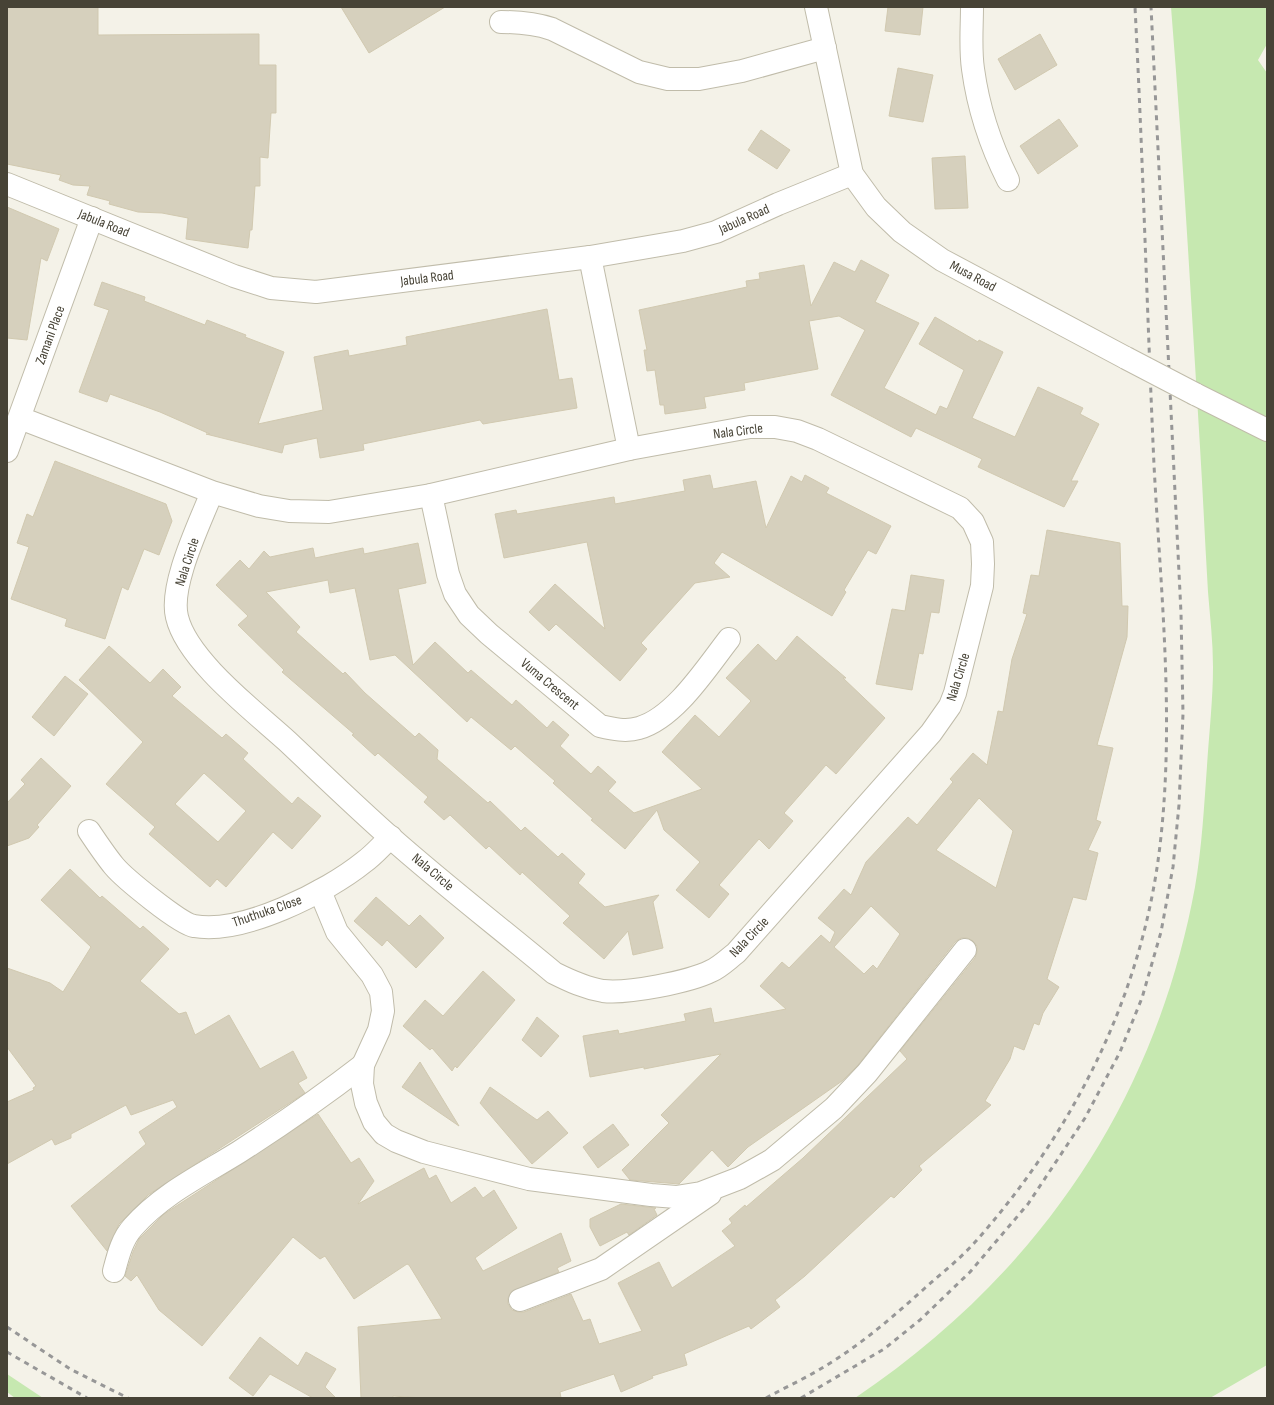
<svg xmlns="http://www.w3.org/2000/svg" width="1274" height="1405" font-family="'Sofia Sans Condensed',sans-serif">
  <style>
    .green { fill: #c6e8b0 }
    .building { fill: #d6d0bd; stroke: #d1c9b0; fill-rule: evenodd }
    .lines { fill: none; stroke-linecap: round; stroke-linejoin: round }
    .minor-casing { stroke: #c0bcaa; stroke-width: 24 }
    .minor { stroke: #fff; stroke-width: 22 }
    .rail { stroke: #979797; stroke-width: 3; stroke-dasharray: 5 5; stroke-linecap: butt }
    .minor-bridge-casing { stroke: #c0bcaa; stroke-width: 24; stroke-linecap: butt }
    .minor-bridge { stroke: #fff; stroke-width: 22 }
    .labels { text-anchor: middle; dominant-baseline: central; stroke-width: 3; stroke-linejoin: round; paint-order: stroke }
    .street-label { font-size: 14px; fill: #474336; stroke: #fff }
  </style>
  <rect width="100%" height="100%" fill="#f4f2e8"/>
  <!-- green -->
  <g class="green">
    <path d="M1171,7H1267V44L1258,60L1267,73V1365L1210,1398H855C1036,1276 1155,1104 1195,887C1202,847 1204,807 1207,766C1209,734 1213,700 1213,667C1213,642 1210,617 1208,592C1205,543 1203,495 1200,447C1191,300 1183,154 1171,7Z"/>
    <polygon points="7,1374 43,1398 15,1398 7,1392"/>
  </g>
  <!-- building -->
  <g class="building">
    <polygon points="7,7 98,7 98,35 259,34 259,65 276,65 276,113 271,113 268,158 260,157 260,186 255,186 252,230 250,230 248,248 186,239 188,218 162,213 138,212 109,204 110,201 87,195 90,186 73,185 59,180 61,175 7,164"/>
    <polygon points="341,7 445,7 369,53"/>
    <polygon points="888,7 923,7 920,35 885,31"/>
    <polygon points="1040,34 1057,65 1015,90 998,59"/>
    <polygon points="898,68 933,75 923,122 889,116"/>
    <polygon points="1059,119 1078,146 1038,174 1020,146"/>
    <polygon points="761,130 790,150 777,169 748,150"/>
    <polygon points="965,156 968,208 935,209 932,158"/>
    <polygon points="7,207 59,229 47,261 41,258 27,340 7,338"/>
    <polygon points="861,260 889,275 875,302 919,323 884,388 936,415 940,406 947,409 964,370 919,344 935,317 978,342 979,340 1003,352 972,418 1015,437 1038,387 1083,408 1080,414 1099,424 1071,481 1078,481 1064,507 978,467 982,459 916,428 911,437 831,395 865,330 839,316 809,321 818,369 744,383 745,390 704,397 706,408 665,414 664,405 660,405 655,370 647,371 644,350 647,350 639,310 747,287 746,281 760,279 759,273 804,265 811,306 834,262 855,272"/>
    <polygon points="102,282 145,297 144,301 205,325 207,320 246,335 245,337 284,352 258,424 323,410 314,357 348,350 349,356 407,345 406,337 547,309 559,380 572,378 577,408 483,424 480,420 363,444 364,450 320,458 317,438 284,445 282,453 206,434 210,434 160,412 110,394 107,402 79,392 109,310 94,305"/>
    <polygon points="55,461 166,504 172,521 159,555 144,549 128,590 122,587 105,639 65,626 67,619 11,599 29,547 17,543 27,514 33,517"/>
    <polygon points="710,475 713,489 756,481 766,528 791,476 802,482 805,475 829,488 826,493 891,526 876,554 868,550 844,590 846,592 832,616 722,552 714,563 730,577 695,583 641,643 647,649 620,681 556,624 549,631 529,612 555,584 605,629 587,542 504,558 495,514 516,510 517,514 614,497 615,504 685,491 683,480"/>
    <path d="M1047,530L1120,543L1122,606H1128L1127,637L1097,745L1113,748L1096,820L1101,822L1088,850L1098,853L1086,900L1073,897L1047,979L1059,987L1043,1013L1039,1025L1034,1023L1024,1050L1014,1046L1010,1059L985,1101L991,1105L919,1166L922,1170L894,1198L891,1196L805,1276L775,1300L780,1307L751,1329L749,1326L684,1354L687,1365L652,1376L653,1378L621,1392L614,1374L560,1392L561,1398H422L393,1396V1398H361L358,1327L442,1319L409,1265L407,1264L354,1299L325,1256L320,1259L293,1237L202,1346L159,1310L137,1275L131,1281L125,1276L133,1252L139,1239L164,1214L318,1114L351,1163L359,1158L374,1181L358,1204L424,1168L429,1179L436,1175L451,1203L475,1187L483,1198L494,1190L517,1228L475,1258L483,1271L561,1233L571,1261L557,1268L559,1272L511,1292L508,1298V1304L512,1310L518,1312H524L571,1294L583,1321L590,1319L599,1344L642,1331L618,1283L659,1262L672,1288L735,1246L722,1231L732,1223L729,1219L745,1205L746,1207L803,1158L907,1059L900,1051L975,958L977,952V946L973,941L967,938H961L955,942L858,1065L842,1081L748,1147L728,1167L712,1150L679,1184L630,1180L622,1170L669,1123L661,1115L721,1054L644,1069V1067L590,1077L583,1036L618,1030L619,1034L686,1021L684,1014L711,1008L714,1023L786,1009L760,986L782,962L789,968L821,935L830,943L835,932L818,918L844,889L851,895L866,862L908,817L917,825L953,782L950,779L973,753L987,765L998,711L1003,712L1012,659L1027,614L1023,613L1031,575L1039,576ZM979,798L1013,831L996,888L936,850ZM871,906L900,934L877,969L873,965L864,974L834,947Z"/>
    <polygon points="418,543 426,583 398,589 413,665 435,642 468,673 471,670 512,705 516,700 547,728 553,721 569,735 560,746 591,774 598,766 616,782 608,791 634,813 702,789 662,752 695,715 719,737 751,701 726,678 758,644 776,661 797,636 846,678 843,678 885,718 836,774 826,765 784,813 793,821 769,849 759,839 719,885 729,894 709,918 676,890 700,862 664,830 657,810 625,849 591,820 593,819 553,783 555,781 515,746 511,750 471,717 467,722 395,655 370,660 355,588 330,593 328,580 266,592 300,627 296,632 343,674 345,672 365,693 415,737 419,733 438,750 437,759 488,803 490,801 521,831 525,827 558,857 562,853 585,874 578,883 605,907 659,895 653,902 663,948 633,955 628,931 604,959 563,923 570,916 522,872 520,875 489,846 486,849 450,815 444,820 424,802 428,797 378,753 375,756 352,735 354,734 282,672 284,670 238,625 248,616 216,585 240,560 249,569 264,551 270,557 313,548 315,558 363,548 364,554"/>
    <polygon points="911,575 944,580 939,613 931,612 923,654 919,653 912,690 876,684 892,609 905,611"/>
    <path d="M109,646L150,683L163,669L181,687L172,696L222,738L226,734L248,753L243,759L292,804L298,797L321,816L292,849L273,832L226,887L217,879L210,887L149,834L155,827L106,784L143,742L79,680ZM204,773L246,811L218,842L175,804Z"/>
    <polygon points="65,676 88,694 54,736 32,717"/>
    <polygon points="41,758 71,786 37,825 39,827 29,838 7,846 7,803 25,784 21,780"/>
    <polygon points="70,869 100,898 102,896 140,929 143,926 169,949 140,981 179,1014 186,1012 195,1035 229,1015 260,1069 293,1051 307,1078 298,1083 305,1093 148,1195 119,1224 107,1251 71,1206 146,1144 139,1132 177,1107 173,1100 131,1115 126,1105 71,1134 71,1138 55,1145 52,1139 7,1164 7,1102 34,1090 33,1088 36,1086 7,1047 7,968 50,983 63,992 91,947 41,900"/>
    <polygon points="376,897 409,926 420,915 444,938 416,968 387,940 382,946 354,921"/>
    <polygon points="483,971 515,1000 457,1068 455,1066 452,1071 432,1048 430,1050 403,1026 425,1000 443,1016"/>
    <polygon points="537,1017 559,1036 541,1057 522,1040"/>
    <polygon points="420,1062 459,1126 402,1087"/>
    <polygon points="490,1087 537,1120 548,1111 568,1133 532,1164 480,1103"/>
    <polygon points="613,1124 629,1145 598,1168 583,1147"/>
    <polygon points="621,1204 656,1208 654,1209 657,1215 629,1235 627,1232 600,1246 590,1227 590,1219"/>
    <polygon points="260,1337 298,1366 306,1352 336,1369 325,1387 336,1398 313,1398 270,1374 253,1396 229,1378"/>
  </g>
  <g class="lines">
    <!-- minor casing -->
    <g class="minor-casing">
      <g id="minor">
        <polyline points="816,7 852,174 876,207 902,232 942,260 1126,358"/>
        <path d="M972,7C972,27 970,49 973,69C978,106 991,146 1008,180"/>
        <path d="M501,22C519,22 534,23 552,29L639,72L668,79H699L742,71L825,48"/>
        <polyline points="7,184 234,276 271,288 316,292 590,257 683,241 716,232 778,204 852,174"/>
        <polyline points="590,257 629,449"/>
        <polyline points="1195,394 1267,430"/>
        <path d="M20,418L212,492L259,506L289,511L329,512L431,495L629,449L750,427H775L797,431L818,439L960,508L973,522L982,542L983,564L982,586L955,693L950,706L931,733L736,953C728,959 720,967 711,971C689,982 627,994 603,991C585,988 570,981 554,973C500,928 443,884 390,837C355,806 321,773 287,741C254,711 187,660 177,617C169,585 200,523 212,492"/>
        <polyline points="7,451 92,218"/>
        <path d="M431,495L448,574L455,594L469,615L489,634L600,726C613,729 626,732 639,728C675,718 707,667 729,639"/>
        <path d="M89,831C97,843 105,855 114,866C124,878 180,924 194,926C242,935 327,892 364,862C374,855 382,845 391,837"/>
        <polyline points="320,891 337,932 372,975 381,992 383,1011 379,1030 363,1065 362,1084 366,1103 374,1122 384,1134 396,1141 424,1152 529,1179 651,1195 676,1197 701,1193 740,1178 772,1160 834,1108 867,1073 965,950"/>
        <path d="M114,1271C118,1256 122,1239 133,1227C162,1194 202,1175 239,1152C281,1125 323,1096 363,1065"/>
        <polyline points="520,1300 601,1269 710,1194"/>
      </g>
    </g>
    <!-- minor -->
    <use href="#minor" class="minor"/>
    <!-- rail -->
    <g class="rail">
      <polyline points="7,1327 70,1369 128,1398"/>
      <polyline points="7,1352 87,1398"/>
      <path d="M766,1398C786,1387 808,1377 827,1365C863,1343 894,1316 925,1288C942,1273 961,1258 976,1241C1071,1134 1138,1003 1158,861C1176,730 1161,597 1154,465C1147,312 1143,160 1135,7"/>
      <polyline points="801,1398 884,1349 920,1320 970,1272 1028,1204 1085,1118 1120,1052 1142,998 1161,932 1173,867 1179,805 1183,714 1181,613 1151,7"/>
    </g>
    <!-- minor-bridge casing -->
    <g class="minor-bridge-casing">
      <polyline id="minor-bridge" points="1126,358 1195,394"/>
    </g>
    <!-- minor-bridge -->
    <use href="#minor-bridge" class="minor-bridge"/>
  </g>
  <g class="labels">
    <!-- street labels -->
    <g class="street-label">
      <text transform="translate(744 219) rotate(-24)">Jabula Road</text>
      <text transform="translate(104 223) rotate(22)">Jabula Road</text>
      <text transform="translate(973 276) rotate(28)">Musa Road</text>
      <text transform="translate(427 278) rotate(-7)">Jabula Road</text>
      <text transform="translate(50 335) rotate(-70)">Zamani Place</text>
      <text transform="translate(738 431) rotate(-7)">Nala Circle</text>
      <text transform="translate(187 562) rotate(-72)">Nala Circle</text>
      <text transform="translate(958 677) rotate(-73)">Nala Circle</text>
      <text transform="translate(550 684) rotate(40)">Vuma Crescent</text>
      <text transform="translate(433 872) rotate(40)">Nala Circle</text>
      <text transform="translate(267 911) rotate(-19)">Thuthuka Close</text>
      <text transform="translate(749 937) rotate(-46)">Nala Circle</text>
    </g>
  </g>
  <!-- border -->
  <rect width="1274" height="1405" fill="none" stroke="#474336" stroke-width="16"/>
</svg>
